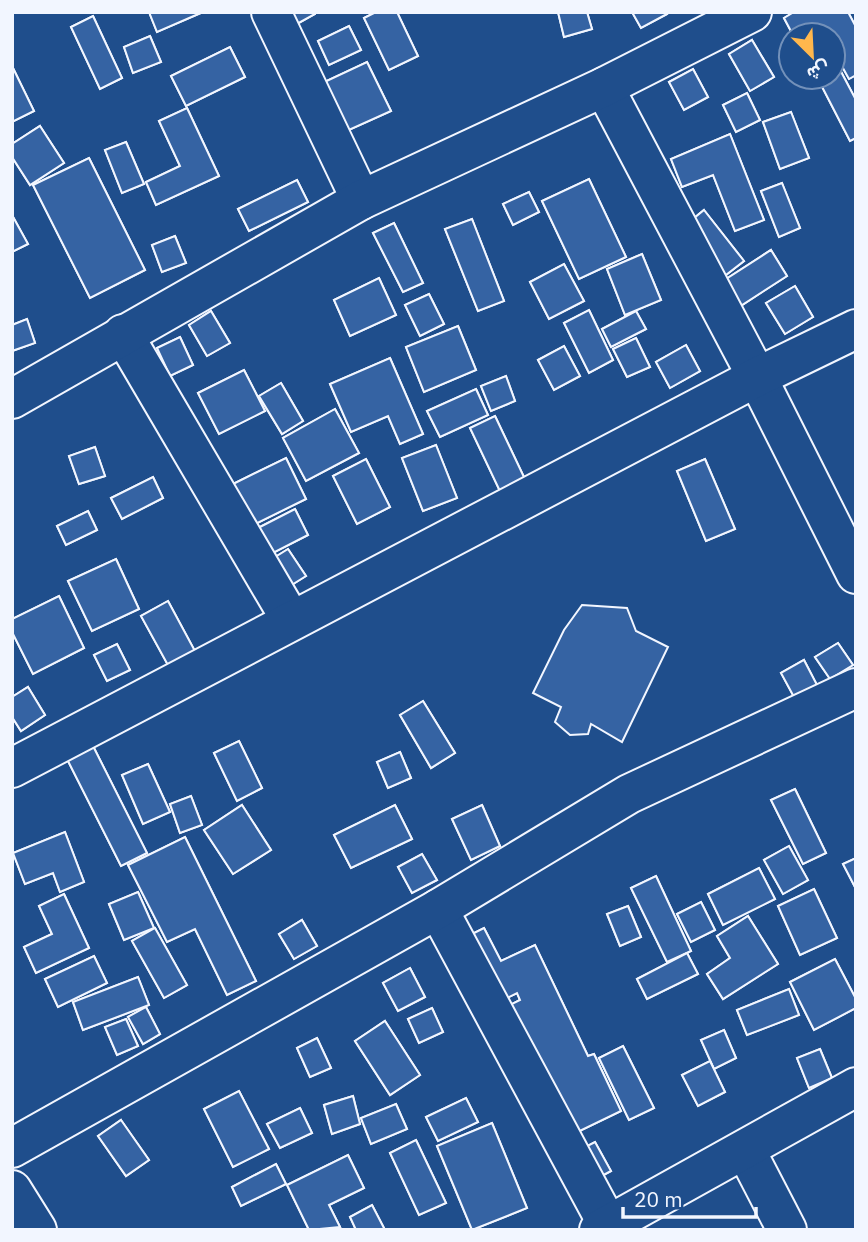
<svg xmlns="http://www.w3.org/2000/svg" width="868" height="1242" font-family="'IBM Plex Sans',Vazirmatn,sans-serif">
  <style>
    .building { fill: #3563a3; stroke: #f2f6ff; stroke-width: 2 }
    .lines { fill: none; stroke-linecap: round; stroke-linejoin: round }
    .minor-casing { stroke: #f2f6ff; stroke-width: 42 }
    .minor { stroke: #1f4e8c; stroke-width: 38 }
  </style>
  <rect width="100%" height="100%" fill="#1f4e8c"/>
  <!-- building -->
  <g class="building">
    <polygon points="149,12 203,12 157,32"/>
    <polygon points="149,12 203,12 157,32"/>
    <polygon points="277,12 315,12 315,14 286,30"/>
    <polygon points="277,12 315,12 315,14 286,30"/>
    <polygon points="376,12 397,12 418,56 389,70 364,18"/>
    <polygon points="376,12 397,12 418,56 389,70 364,18"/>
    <polygon points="558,12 587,12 592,29 564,37"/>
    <polygon points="558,12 587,12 592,29 564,37"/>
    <polygon points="632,12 666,12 667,14 641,28"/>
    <polygon points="632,12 666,12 667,14 641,28"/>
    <polygon points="794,12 848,12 856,27 856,75 849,79 833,50 833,35 793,35 784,18"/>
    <polygon points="794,12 848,12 856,27 856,75 849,79 833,50 833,35 793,35 784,18"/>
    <polygon points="93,16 122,78 100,89 71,27"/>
    <polygon points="93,16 122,78 100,89 71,27"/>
    <polygon points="349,26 361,50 329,65 318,41"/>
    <polygon points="349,26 361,50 329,65 318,41"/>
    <polygon points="150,36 161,62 133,73 124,47"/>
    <polygon points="150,36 161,62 133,73 124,47"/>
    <polygon points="752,40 774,77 750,91 729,54"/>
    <polygon points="752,40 774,77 750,91 729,54"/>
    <polygon points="230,47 245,77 186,106 171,76"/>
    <polygon points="230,47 245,77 186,106 171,76"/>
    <polygon points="367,62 391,111 340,134 318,85"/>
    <polygon points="367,62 391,111 340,134 318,85"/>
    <polygon points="12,66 34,111 12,122"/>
    <polygon points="12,66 34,111 12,122"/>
    <polygon points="838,66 856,100 856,138 850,141 817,77 833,77 833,69"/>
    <polygon points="838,66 856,100 856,138 850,141 817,77 833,77 833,69"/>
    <polygon points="693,69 708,97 684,110 669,82"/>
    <polygon points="693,69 708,97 684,110 669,82"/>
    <polygon points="747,93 760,120 736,132 723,105"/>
    <polygon points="747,93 760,120 736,132 723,105"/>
    <polygon points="187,108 219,176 156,205 146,182 180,166 159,121"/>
    <polygon points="187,108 219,176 156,205 146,182 180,166 159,121"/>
    <polygon points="791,112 809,158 780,169 763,122"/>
    <polygon points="791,112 809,158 780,169 763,122"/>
    <polygon points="40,126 64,163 30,185 12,157 12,144"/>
    <polygon points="40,126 64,163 30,185 12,157 12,144"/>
    <polygon points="730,134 764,220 735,231 713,175 682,187 671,159"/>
    <polygon points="730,134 764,220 735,231 713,175 682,187 671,159"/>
    <polygon points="126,142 144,184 122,193 105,150"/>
    <polygon points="126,142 144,184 122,193 105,150"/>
    <polygon points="89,158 145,270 90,298 33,185"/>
    <polygon points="89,158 145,270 90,298 33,185"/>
    <polygon points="589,179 626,257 579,279 542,201"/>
    <polygon points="589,179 626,257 579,279 542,201"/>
    <polygon points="297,180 308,202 249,231 238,209"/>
    <polygon points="297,180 308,202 249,231 238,209"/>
    <polygon points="782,183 800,228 779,237 761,191"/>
    <polygon points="782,183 800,228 779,237 761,191"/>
    <polygon points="529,192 539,212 513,225 503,204"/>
    <polygon points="529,192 539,212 513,225 503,204"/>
    <polygon points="704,210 744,261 722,278 682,228"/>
    <polygon points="704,210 744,261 722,278 682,228"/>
    <polygon points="12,215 28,244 12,252"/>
    <polygon points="12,215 28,244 12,252"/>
    <polygon points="472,219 504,301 478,311 445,229"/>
    <polygon points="472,219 504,301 478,311 445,229"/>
    <polygon points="394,223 423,283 403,292 373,233"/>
    <polygon points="394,223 423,283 403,292 373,233"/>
    <polygon points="175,236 186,263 162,272 152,245"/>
    <polygon points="175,236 186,263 162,272 152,245"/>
    <polygon points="771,250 787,276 739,307 723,281"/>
    <polygon points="771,250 787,276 739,307 723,281"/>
    <polygon points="642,254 661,300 625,315 607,269"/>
    <polygon points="642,254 661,300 625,315 607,269"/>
    <polygon points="564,264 584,301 549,319 530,282"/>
    <polygon points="564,264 584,301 549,319 530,282"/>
    <polygon points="379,278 396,315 350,336 334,300"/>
    <polygon points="379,278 396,315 350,336 334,300"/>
    <polygon points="795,286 813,317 785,334 766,303"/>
    <polygon points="795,286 813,317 785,334 766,303"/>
    <polygon points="429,294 444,324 420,336 405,305"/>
    <polygon points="429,294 444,324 420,336 405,305"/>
    <polygon points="589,310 613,360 589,373 564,323"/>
    <polygon points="589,310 613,360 589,373 564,323"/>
    <polygon points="211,311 230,343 207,356 189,325"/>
    <polygon points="211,311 230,343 207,356 189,325"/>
    <polygon points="636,311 646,329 611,347 602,329"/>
    <polygon points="636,311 646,329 611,347 602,329"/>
    <polygon points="27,319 35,343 12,351 12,325"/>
    <polygon points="27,319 35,343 12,351 12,325"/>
    <polygon points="458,326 476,370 424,392 406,347"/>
    <polygon points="458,326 476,370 424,392 406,347"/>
    <polygon points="180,337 193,365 170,376 157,348"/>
    <polygon points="180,337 193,365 170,376 157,348"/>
    <polygon points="636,338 650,367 627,377 613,349"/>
    <polygon points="636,338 650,367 627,377 613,349"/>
    <polygon points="686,345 700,371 670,388 656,362"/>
    <polygon points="686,345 700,371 670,388 656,362"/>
    <polygon points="564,346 580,376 554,390 538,360"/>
    <polygon points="564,346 580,376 554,390 538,360"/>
    <polygon points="390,358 423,434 400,444 388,416 351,432 330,384"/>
    <polygon points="390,358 423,434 400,444 388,416 351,432 330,384"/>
    <polygon points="244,370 265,411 219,434 198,393"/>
    <polygon points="244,370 265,411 219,434 198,393"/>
    <polygon points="506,376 515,401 491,411 481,386"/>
    <polygon points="506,376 515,401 491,411 481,386"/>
    <polygon points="281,383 303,421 282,434 259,396"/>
    <polygon points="281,383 303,421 282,434 259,396"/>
    <polygon points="476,389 488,415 440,437 427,411"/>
    <polygon points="476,389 488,415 440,437 427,411"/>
    <polygon points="335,409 359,453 306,481 283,438"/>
    <polygon points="335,409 359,453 306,481 283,438"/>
    <polygon points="495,416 532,494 507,506 470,428"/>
    <polygon points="495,416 532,494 507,506 470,428"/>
    <polygon points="436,445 457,498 423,511 402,458"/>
    <polygon points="436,445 457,498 423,511 402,458"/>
    <polygon points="95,447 105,476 79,484 69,456"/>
    <polygon points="95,447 105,476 79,484 69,456"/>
    <polygon points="286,458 306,499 251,526 231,485"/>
    <polygon points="286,458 306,499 251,526 231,485"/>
    <polygon points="366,459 390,507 357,524 333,476"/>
    <polygon points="366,459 390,507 357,524 333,476"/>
    <polygon points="705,459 735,529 706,541 677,471"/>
    <polygon points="705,459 735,529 706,541 677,471"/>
    <polygon points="153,477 163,498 122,519 111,498"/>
    <polygon points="153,477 163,498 122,519 111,498"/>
    <polygon points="295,509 308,535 269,555 256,529"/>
    <polygon points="295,509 308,535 269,555 256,529"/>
    <polygon points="88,511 97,530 66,545 57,526"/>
    <polygon points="88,511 97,530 66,545 57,526"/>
    <polygon points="288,549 306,576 282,591 264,564"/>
    <polygon points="288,549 306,576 282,591 264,564"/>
    <polygon points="116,559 139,609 92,631 68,581"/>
    <polygon points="116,559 139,609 92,631 68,581"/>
    <polygon points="59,596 84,648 33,674 12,632 12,619"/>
    <polygon points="59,596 84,648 33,674 12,632 12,619"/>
    <polygon points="168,601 196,653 169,667 141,616"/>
    <polygon points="168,601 196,653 169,667 141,616"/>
    <polygon points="582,605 627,608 636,631 668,647 622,742 591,724 588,734 570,735 555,722 561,707 533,693 564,630"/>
    <polygon points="838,643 853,665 830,679 815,657"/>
    <polygon points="838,643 853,665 830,679 815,657"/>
    <polygon points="117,644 130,670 107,681 94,655"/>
    <polygon points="117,644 130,670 107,681 94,655"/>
    <polygon points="804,660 817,685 794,697 781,673"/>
    <polygon points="804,660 817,685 794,697 781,673"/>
    <polygon points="28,687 45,715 21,731 12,717 12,697"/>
    <polygon points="28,687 45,715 21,731 12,717 12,697"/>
    <polygon points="423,701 455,753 431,768 400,715"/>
    <polygon points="423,701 455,753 431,768 400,715"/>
    <polygon points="239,741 262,788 237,801 214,753"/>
    <polygon points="239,741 262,788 237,801 214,753"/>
    <polygon points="92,744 147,853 121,866 66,757"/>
    <polygon points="92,744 147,853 121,866 66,757"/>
    <polygon points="400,752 411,778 388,788 377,762"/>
    <polygon points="400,752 411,778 388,788 377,762"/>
    <polygon points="148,764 170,812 143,824 122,775"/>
    <polygon points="148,764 170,812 143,824 122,775"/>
    <polygon points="795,789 826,853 803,864 771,800"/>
    <polygon points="795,789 826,853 803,864 771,800"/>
    <polygon points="191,796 202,825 180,833 170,804"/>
    <polygon points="191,796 202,825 180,833 170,804"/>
    <polygon points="242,805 271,850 233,874 204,830"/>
    <polygon points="242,805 271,850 233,874 204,830"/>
    <polygon points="395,805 412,839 351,868 334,835"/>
    <polygon points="395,805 412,839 351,868 334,835"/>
    <polygon points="482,805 500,846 471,860 452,819"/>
    <polygon points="482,805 500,846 471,860 452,819"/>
    <polygon points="65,832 84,882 60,892 53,873 25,884 13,853"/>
    <polygon points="65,832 84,882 60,892 53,873 25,884 13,853"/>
    <polygon points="185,837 256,981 227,995 195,929 167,942 128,865"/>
    <polygon points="185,837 256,981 227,995 195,929 167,942 128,865"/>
    <polygon points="789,846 808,880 783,894 764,860"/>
    <polygon points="789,846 808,880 783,894 764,860"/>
    <polygon points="422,854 437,880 412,893 398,867"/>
    <polygon points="422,854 437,880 412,893 398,867"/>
    <polygon points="856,858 856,889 843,864"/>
    <polygon points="856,858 856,889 843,864"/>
    <polygon points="759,868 775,899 723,925 708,894"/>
    <polygon points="759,868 775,899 723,925 708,894"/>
    <polygon points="656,876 691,951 667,962 631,888"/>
    <polygon points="656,876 691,951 667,962 631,888"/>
    <polygon points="814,889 837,938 800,955 778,906"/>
    <polygon points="814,889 837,938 800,955 778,906"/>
    <polygon points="138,892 154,928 124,940 109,904"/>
    <polygon points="138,892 154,928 124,940 109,904"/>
    <polygon points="64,894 89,948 36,973 24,947 52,934 39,906"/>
    <polygon points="64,894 89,948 36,973 24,947 52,934 39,906"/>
    <polygon points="701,902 715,930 691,942 677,914"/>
    <polygon points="701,902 715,930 691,942 677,914"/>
    <polygon points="628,906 641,937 620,946 607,914"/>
    <polygon points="628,906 641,937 620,946 607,914"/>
    <polygon points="748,916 778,964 723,999 707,974 730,958 717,936"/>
    <polygon points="748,916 778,964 723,999 707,974 730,958 717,936"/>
    <polygon points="302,920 317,946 294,959 279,934"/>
    <polygon points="302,920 317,946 294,959 279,934"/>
    <polygon points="155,928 187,985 164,998 132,941"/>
    <polygon points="155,928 187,985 164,998 132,941"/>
    <polygon points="484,928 501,961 535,945 588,1056 594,1054 621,1111 557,1142 496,1012 520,1000 517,993 489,1007 458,941"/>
    <polygon points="484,928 501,961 535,945 588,1056 594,1054 621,1111 557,1142 496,1012 520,1000 517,993 489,1007 458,941"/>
    <polygon points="687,953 698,974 647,999 637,979"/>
    <polygon points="687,953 698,974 647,999 637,979"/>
    <polygon points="94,956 107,983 58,1007 45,979"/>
    <polygon points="94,956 107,983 58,1007 45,979"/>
    <polygon points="835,959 856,999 856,1008 814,1030 790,982"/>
    <polygon points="835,959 856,999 856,1008 814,1030 790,982"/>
    <polygon points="410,968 425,997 398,1011 383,983"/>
    <polygon points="410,968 425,997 398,1011 383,983"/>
    <polygon points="138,977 149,1005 83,1030 73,1002"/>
    <polygon points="138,977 149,1005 83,1030 73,1002"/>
    <polygon points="789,989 799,1015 747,1035 737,1010"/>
    <polygon points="789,989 799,1015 747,1035 737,1010"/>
    <polygon points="146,1007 160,1034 143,1044 128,1017"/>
    <polygon points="146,1007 160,1034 143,1044 128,1017"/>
    <polygon points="432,1008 443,1032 419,1043 408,1019"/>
    <polygon points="432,1008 443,1032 419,1043 408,1019"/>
    <polygon points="126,1019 138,1046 117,1055 105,1027"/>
    <polygon points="126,1019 138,1046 117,1055 105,1027"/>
    <polygon points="385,1021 420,1075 390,1095 355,1041"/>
    <polygon points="385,1021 420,1075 390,1095 355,1041"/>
    <polygon points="724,1030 736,1058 714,1069 701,1040"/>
    <polygon points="724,1030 736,1058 714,1069 701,1040"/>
    <polygon points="317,1038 331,1068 310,1077 297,1048"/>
    <polygon points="317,1038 331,1068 310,1077 297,1048"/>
    <polygon points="623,1046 654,1108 629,1120 599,1058"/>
    <polygon points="623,1046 654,1108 629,1120 599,1058"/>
    <polygon points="820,1049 832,1078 809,1088 797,1058"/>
    <polygon points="820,1049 832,1078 809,1088 797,1058"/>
    <polygon points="710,1061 725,1092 698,1106 682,1075"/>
    <polygon points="710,1061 725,1092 698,1106 682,1075"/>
    <polygon points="239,1091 269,1149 233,1167 204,1109"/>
    <polygon points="239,1091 269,1149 233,1167 204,1109"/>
    <polygon points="353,1096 360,1124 332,1134 324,1105"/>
    <polygon points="353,1096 360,1124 332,1134 324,1105"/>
    <polygon points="466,1098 478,1122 438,1141 426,1117"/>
    <polygon points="466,1098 478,1122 438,1141 426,1117"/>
    <polygon points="396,1104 407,1129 371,1144 361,1118"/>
    <polygon points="396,1104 407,1129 371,1144 361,1118"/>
    <polygon points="300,1108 312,1133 280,1148 267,1124"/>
    <polygon points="300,1108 312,1133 280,1148 267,1124"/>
    <polygon points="121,1120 149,1160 126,1176 98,1136"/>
    <polygon points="121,1120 149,1160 126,1176 98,1136"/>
    <polygon points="492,1123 527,1208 472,1230 437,1146"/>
    <polygon points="492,1123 527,1208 472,1230 437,1146"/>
    <polygon points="416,1140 446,1203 419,1215 390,1153"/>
    <polygon points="416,1140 446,1203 419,1215 390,1153"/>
    <polygon points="595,1142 611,1171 585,1185 570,1155"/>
    <polygon points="595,1142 611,1171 585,1185 570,1155"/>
    <polygon points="348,1155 364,1188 329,1205 340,1227 309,1230 287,1185"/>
    <polygon points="348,1155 364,1188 329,1205 340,1227 309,1230 287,1185"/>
    <polygon points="276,1164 286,1184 241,1206 232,1187"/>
    <polygon points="276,1164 286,1184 241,1206 232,1187"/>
    <polygon points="372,1205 385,1230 356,1230 350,1217"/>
    <polygon points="372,1205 385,1230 356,1230 350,1217"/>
  </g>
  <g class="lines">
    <!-- minor casing -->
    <g class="minor-casing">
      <g id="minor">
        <polyline points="271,12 361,200"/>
        <polyline points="604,87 757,377 856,574"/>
        <polyline points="123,334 291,620"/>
        <polyline points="12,399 361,200 604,87 752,12"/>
        <polyline points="12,768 757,377 856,329"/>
        <polyline points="438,909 608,1225"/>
        <polyline points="12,1148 438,909 629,794 856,688"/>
        <polyline points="746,1151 787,1230"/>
        <polyline points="12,1190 37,1230"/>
        <polyline points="599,1230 856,1087"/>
      </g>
    </g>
    <!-- minor -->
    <use href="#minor" class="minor"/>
  </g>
  <!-- border -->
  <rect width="868" height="1242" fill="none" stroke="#f2f6ff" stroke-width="28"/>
  <!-- north arrow -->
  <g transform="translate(812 56) rotate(156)"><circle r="33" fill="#1f4e8c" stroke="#7391ba" stroke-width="2"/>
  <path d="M0-5L12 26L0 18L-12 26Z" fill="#ffb74d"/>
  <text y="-10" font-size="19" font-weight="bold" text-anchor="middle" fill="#f2f6ff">ش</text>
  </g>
  <!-- scale -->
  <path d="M623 1207v10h133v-10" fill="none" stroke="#f2f6ff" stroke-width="3.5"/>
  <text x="634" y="1207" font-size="21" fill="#f2f6ff" stroke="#1f4e8c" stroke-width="5" paint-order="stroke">20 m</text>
</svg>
